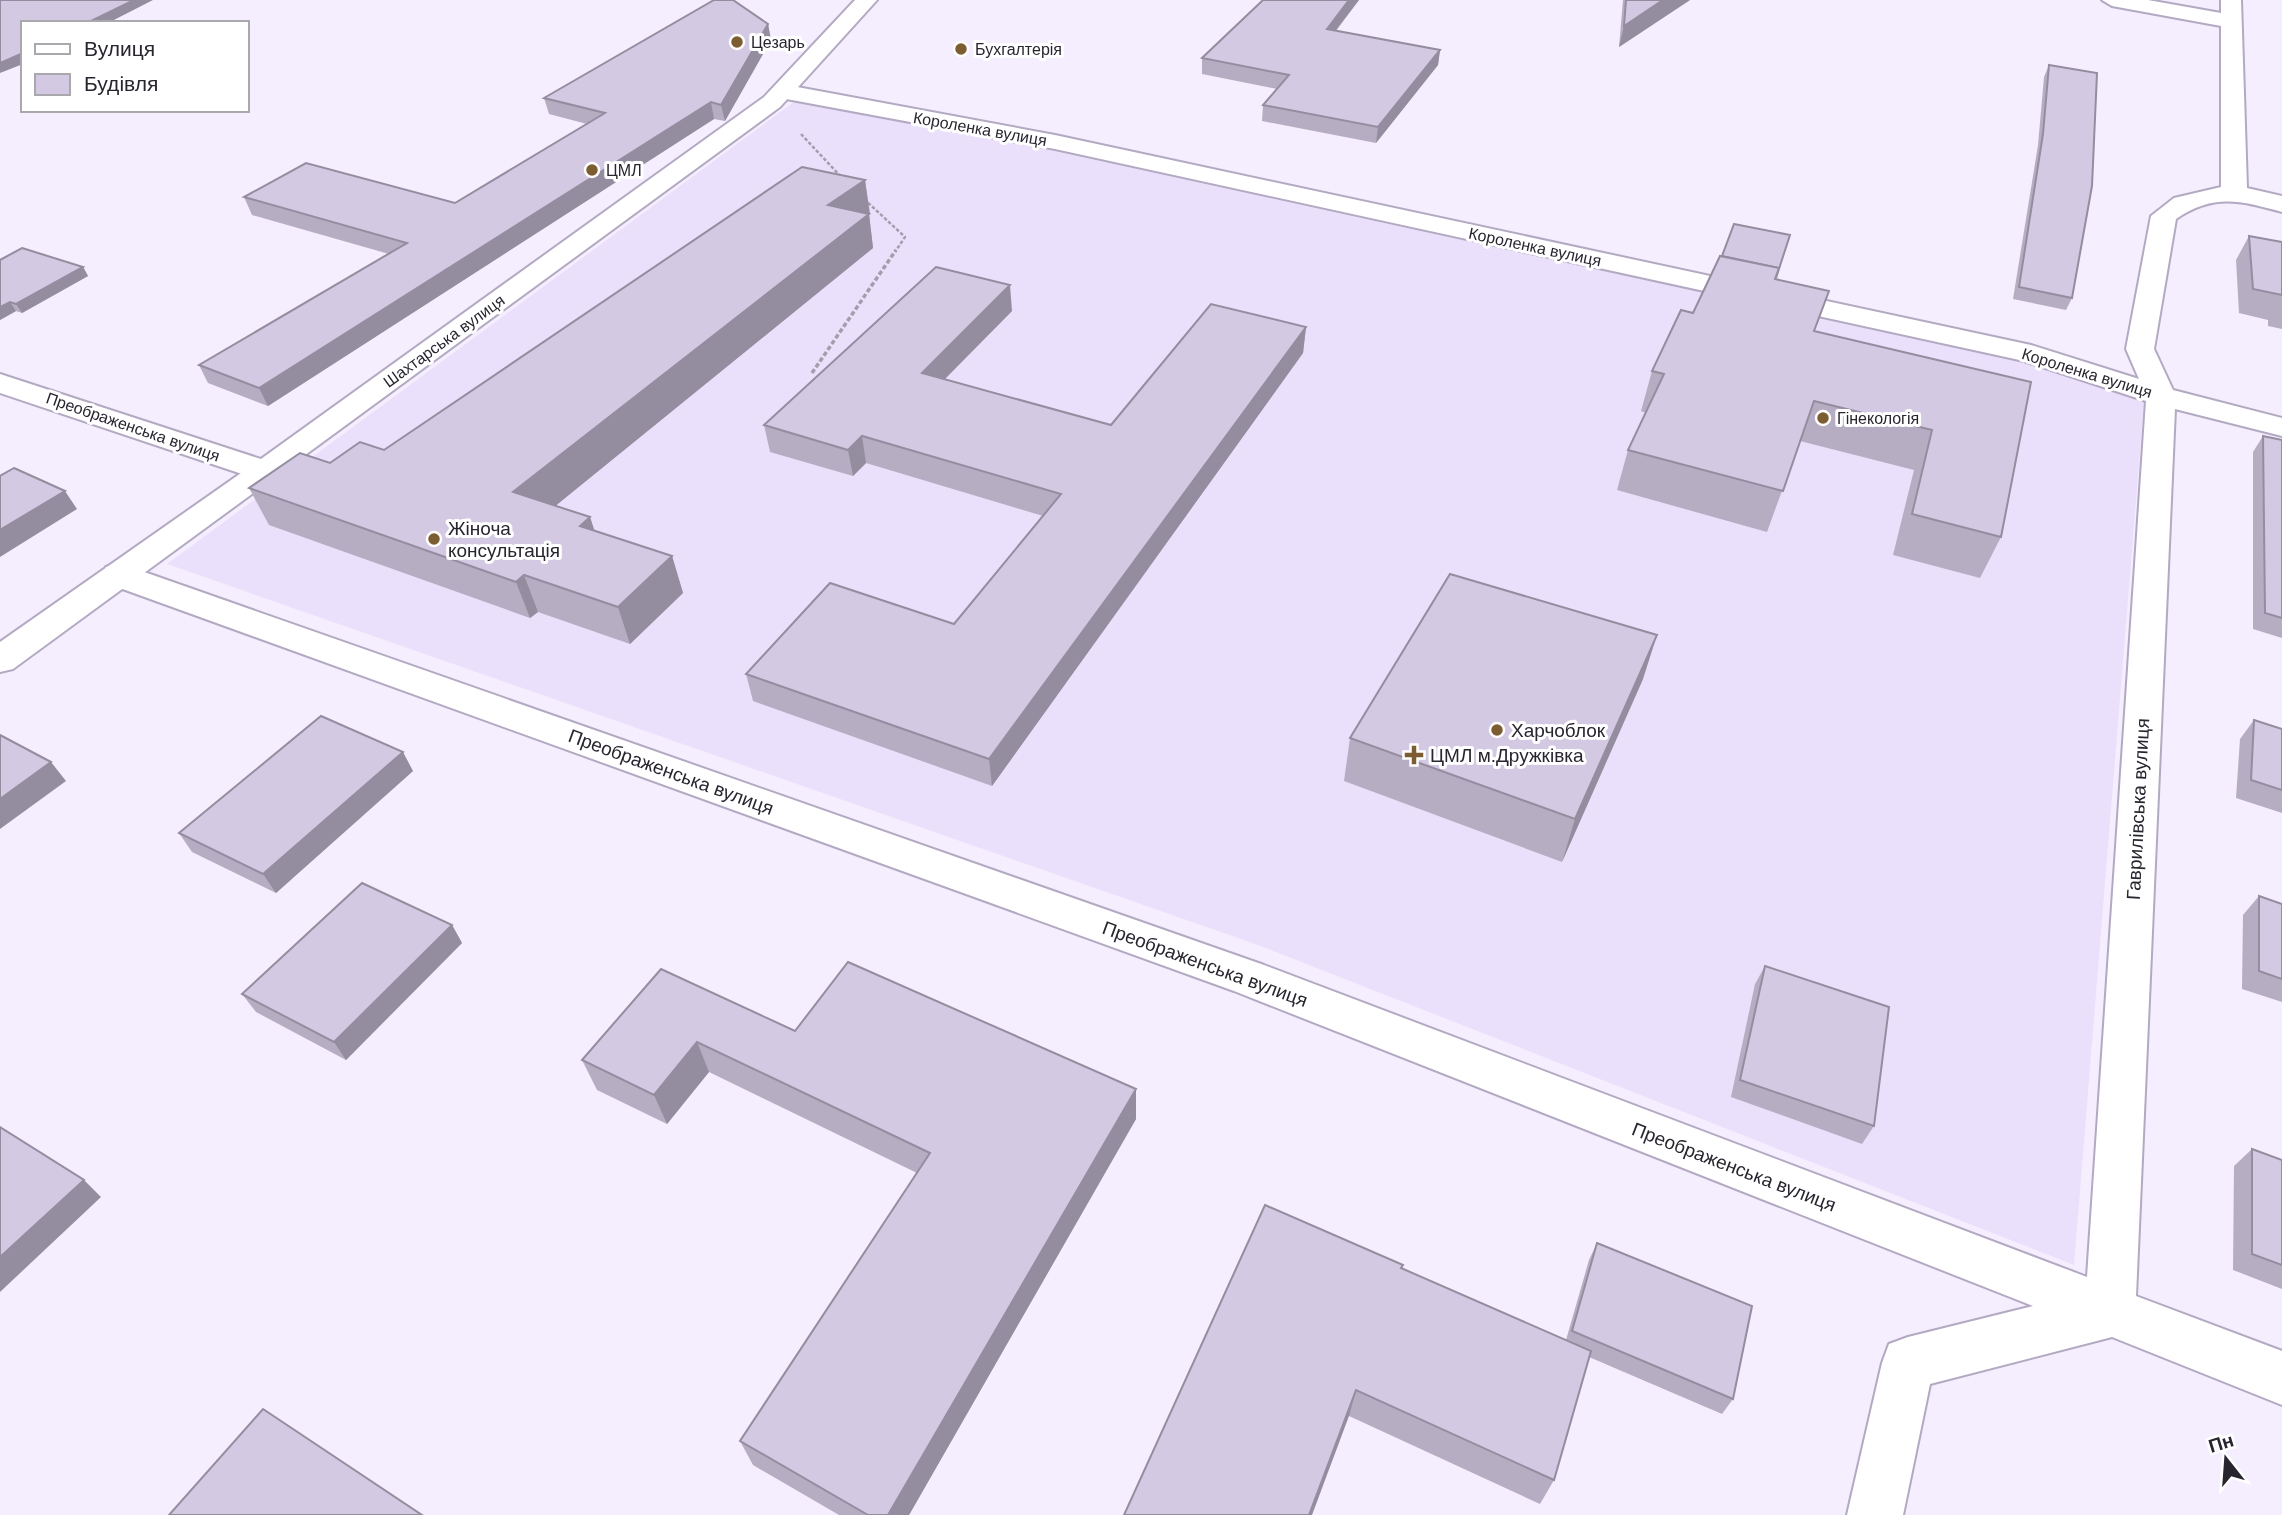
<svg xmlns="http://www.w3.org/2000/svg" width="2282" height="1515" font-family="Arial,sans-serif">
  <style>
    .built { fill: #ebe0fb }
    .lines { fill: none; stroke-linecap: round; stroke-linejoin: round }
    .street-casing { stroke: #b3a9c2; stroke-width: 4 }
    .secondary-casing { stroke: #b3a9c2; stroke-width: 4 }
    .path-far1 { stroke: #a49eac; stroke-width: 2.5; stroke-dasharray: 3.5 2; stroke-linecap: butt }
    .path { stroke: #a49eac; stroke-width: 3.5; stroke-dasharray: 4.5 2.5; stroke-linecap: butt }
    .street { fill: #fff; fill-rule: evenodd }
    .secondary { fill: #fff; fill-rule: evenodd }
    .wall { fill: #b6adc3 }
    .shaded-wall { fill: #948d9f }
    .building { fill: #d4c9e3; stroke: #948d9f; stroke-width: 2 }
    .poi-dot { fill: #7c5d32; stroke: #fff; stroke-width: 2.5 }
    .labels { text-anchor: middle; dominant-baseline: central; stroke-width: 6; stroke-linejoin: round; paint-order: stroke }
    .far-poi-label { font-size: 16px; fill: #29252f; stroke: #fff; text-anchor: start }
    .far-street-label { font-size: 16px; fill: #29252f; stroke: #fff }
    .poi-label { font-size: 19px; fill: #29252f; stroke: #fff; text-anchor: start }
    .street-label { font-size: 19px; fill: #29252f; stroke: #fff }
  </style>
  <rect width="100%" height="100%" fill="#f5eefe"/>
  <!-- built -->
  <polygon class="built" points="794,102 1044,149 2033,364 2144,402 2074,1265 1258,945 167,564"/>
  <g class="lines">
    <!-- street casing -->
    <g class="street-casing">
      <g id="street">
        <path d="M2102,0H2148L2221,13V0H2241L2247,188L2282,196V212C2241,201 2214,193 2176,219L2154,349L2173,390L2282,418V436L2175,409L2136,1296L2282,1351V1405L2112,1337L1930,1384L1903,1515H1847L1882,1363L1889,1344L1908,1337L2033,1306L1234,991L106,583L101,575L106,567L118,564L130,567L1264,965L2087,1277L2146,401L2024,361L1055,149L781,98L770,91L781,84L1055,135L2031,345L2139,379L2126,349L2151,216L2174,198L2221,187V26L2112,6Z"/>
        <polygon points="0,374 276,464 281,471 276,478 265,481 254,478 0,393"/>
      </g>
    </g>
    <!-- secondary casing -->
    <g class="secondary-casing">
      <polygon id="secondary" points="855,0 877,0 780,107 13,669 0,672 0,642 254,464 764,97"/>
    </g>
    <!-- path-far1 -->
    <g class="path-far1">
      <polyline points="801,134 843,179"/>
      <polyline points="864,199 905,237 895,252"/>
    </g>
    <!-- path -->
    <polyline class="path" points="812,373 896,250"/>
    <!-- street -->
    <use href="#street" class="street"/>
    <!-- secondary -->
    <use href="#secondary" class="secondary"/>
  </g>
  <!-- wall -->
  <g class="wall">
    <polygon points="1359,0 1336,31 1440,50 1438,65 1376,143 1262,121 1263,105 1277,89 1202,74 1202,58"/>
    <polygon points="1623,0 1690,0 1619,47"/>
    <polygon points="768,24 771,40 725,121 714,119 268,406 208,383 199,365 389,254 252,215 244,197 455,203 587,124 549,114 544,98"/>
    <polygon points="2049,65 2072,298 2066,310 2013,299 2038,145 2044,77"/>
    <polygon points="865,180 873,248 555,506 590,517 594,530 672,556 683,593 630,644 538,612 530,618 269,525 249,488 330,463 384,450"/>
    <polygon points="2249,236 2282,242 2282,329 2268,326 2268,320 2239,313 2236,260"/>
    <polygon points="1722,256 1775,279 1814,331 2031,382 2001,537 1980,578 1893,555 1914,470 1800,441 1767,532 1617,490 1628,450 1646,413 1641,411 1652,371 1693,313"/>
    <polygon points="0,260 83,267 88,276 22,313 16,311 0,320"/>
    <polygon points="1012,311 945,379 1111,425 1306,327 1303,353 992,786 753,701 746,674 954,624 1043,516 866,463 853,476 770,452 764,425"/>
    <polygon points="2263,436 2282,440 2282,638 2253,629 2253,452"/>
    <polygon points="1643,679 1562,862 1344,781 1350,738"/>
    <polygon points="2254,720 2282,729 2282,813 2236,798 2240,739"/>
    <polygon points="413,771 276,893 192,852 179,833"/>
    <polygon points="2259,896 2282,904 2282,1002 2242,989 2243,915"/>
    <polygon points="452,925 462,943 346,1060 256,1012 242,994"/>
    <polygon points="1765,966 1874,1126 1862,1144 1731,1097 1755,984"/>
    <polygon points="661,969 795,1031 1136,1119 909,1515 839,1515 753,1465 740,1441 917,1173 709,1072 667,1124 597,1090 582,1060"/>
    <polygon points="2252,1149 2282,1160 2282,1289 2233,1270 2234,1166"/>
    <polygon points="1597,1243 1733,1399 1722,1414 1589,1357 1554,1480 1540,1504 1349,1416 1124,1515 1402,1269 1566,1340 1589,1260"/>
  </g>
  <!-- shaded-wall -->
  <g class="shaded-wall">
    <polygon points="134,0 153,0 108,23 87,23"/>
    <polygon points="1349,0 1359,0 1325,44 1327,29"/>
    <polygon points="1663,0 1690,0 1619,47 1624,26"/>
    <polygon points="768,24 771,40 725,121 721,105"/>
    <polygon points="1440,50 1438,65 1376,143 1378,127"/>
    <polygon points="23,53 23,64 0,73 0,63"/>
    <polygon points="711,102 714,119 268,406 259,388"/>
    <polygon points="865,180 870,214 833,239 828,205"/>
    <polygon points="869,214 873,248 527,529 513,492"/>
    <polygon points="83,267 88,276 22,313 16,304"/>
    <polygon points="1010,285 1012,311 925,399 922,373"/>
    <polygon points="10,302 16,311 0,320 0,307"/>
    <polygon points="1306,327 1303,353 992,786 989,759"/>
    <polygon points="862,436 866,463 853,476 848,450"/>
    <polygon points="65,491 77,509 0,557 0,530"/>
    <polygon points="590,517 602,554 580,526"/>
    <polygon points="672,556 683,593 630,644 618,607"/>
    <polygon points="524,575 538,612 530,618 516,582"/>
    <polygon points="1657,635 1643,679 1562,862 1575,819"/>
    <polygon points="403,752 413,771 276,893 263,874"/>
    <polygon points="51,762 66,781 0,829 0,799"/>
    <polygon points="452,925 462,943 346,1060 334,1042"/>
    <polygon points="697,1042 709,1072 667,1124 654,1095"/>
    <polygon points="1136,1089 1136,1119 909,1515 888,1515"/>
    <polygon points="84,1180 101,1197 0,1292 0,1257"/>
    <polygon points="1356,1390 1349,1416 1312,1515 1309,1515"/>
  </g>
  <!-- building -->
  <g class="building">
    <polygon points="0,0 134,0 87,23 23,23 23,53 0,63"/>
    <polygon points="714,0 733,0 768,24 721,105 711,102 259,388 199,365 407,243 244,197 306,163 455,203 605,113 544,98"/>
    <polygon points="1263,0 1349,0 1327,29 1440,50 1378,127 1263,105 1289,75 1202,58"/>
    <polygon points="1626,0 1663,0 1624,26"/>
    <polygon points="2049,65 2097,73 2092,186 2072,298 2019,287 2043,134"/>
    <polygon points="802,167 865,180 828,205 869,214 513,492 590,517 580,526 672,556 618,607 524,575 516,582 249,488 300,453 330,463 360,442 384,450"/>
    <polygon points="1734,224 1790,235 1776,278 1779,268 1722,256"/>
    <polygon points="2249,236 2282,242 2282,295 2253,289"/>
    <polygon points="22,248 83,267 16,304 10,302 0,307 0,260"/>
    <polygon points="1720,256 1779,268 1775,279 1829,291 1814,331 2031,382 2001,537 1912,514 1932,430 1814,401 1783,491 1628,450 1664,374 1652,371 1681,310 1693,313"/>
    <polygon points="936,267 1010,285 922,373 1111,425 1211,304 1306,327 989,759 746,674 830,583 954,624 1061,494 862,436 848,450 764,425"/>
    <polygon points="2263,436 2282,440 2282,618 2265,613"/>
    <polygon points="14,468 65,491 0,530 0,476"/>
    <polygon points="1450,574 1657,635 1575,819 1350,738"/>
    <polygon points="321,716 403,752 263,874 179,833"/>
    <polygon points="2254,720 2282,729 2282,790 2251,780"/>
    <polygon points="0,735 51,762 0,799"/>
    <polygon points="362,883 452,925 334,1042 242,994"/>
    <polygon points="2259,896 2282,904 2282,979 2259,971"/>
    <polygon points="848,962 1136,1089 888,1515 868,1515 740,1441 930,1153 697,1042 654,1095 582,1060 661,969 795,1031"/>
    <polygon points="1765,966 1889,1007 1874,1126 1740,1080"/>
    <polygon points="0,1127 84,1180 0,1257"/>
    <polygon points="2252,1149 2282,1160 2282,1265 2252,1254"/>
    <polygon points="1265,1205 1403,1265 1401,1268 1591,1351 1554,1480 1356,1390 1309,1515 1124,1515"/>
    <polygon points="1597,1243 1752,1306 1733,1399 1572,1331"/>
    <polygon points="263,1409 422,1515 169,1515"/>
  </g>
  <!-- markers -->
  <g class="poi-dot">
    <circle cx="737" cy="42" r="7"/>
    <circle cx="961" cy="49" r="7"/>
    <circle cx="592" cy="170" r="7"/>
    <circle cx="1823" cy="418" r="7"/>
    <circle cx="434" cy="539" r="7"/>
    <circle cx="1497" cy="730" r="7"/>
    <path d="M1410.5 744.5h7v7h7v7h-7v7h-7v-7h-7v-7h7z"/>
  </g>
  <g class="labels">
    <!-- far-poi labels -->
    <g class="far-poi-label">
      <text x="751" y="42">Цезарь</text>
      <text x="975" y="49">Бухгалтерія</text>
      <text x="606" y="170">ЦМЛ</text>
      <text x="1837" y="418">Гінекологія</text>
    </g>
    <!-- far-street labels -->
    <g class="far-street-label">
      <text transform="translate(980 129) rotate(10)">Короленка вулиця</text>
      <text transform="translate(1535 247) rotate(12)">Короленка вулиця</text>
      <text transform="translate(444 341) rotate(-36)">Шахтарська вулиця</text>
      <text transform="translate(2087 373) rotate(17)">Короленка вулиця</text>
      <text transform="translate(133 427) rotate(19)">Преображенська вулиця</text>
    </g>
    <!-- poi labels -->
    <g class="poi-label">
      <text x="448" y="528">Жіноча<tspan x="448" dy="22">консультація</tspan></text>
      <text x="1511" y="730">Харчоблок</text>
      <text x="1430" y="755">ЦМЛ м.Дружківка</text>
    </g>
    <!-- street labels -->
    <g class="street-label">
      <text transform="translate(671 772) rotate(20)">Преображенська вулиця</text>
      <text transform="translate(2138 809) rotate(-87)">Гаврилівська вулиця</text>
      <text transform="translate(1205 964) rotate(20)">Преображенська вулиця</text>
      <text transform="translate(1734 1167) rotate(21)">Преображенська вулиця</text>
    </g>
  </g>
  <!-- legend -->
  <rect x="21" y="21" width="228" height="91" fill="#ffffff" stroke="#a9a8ac" stroke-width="2"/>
  <rect x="35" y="44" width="35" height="10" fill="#ffffff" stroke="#a9a8ac" stroke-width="2"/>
  <text x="84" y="56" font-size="21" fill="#29252f">Вулиця</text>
  <rect x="35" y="74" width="35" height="21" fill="#d4c9e3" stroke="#a9a8ac" stroke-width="2"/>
  <text x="84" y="91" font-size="21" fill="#29252f">Будівля</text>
  <!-- north arrow -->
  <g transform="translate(2226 1459) rotate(343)" stroke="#ffffff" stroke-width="5" paint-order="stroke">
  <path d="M0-5L12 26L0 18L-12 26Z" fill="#29252f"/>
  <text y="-10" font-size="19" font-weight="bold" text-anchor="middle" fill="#29252f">Пн</text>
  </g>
</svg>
